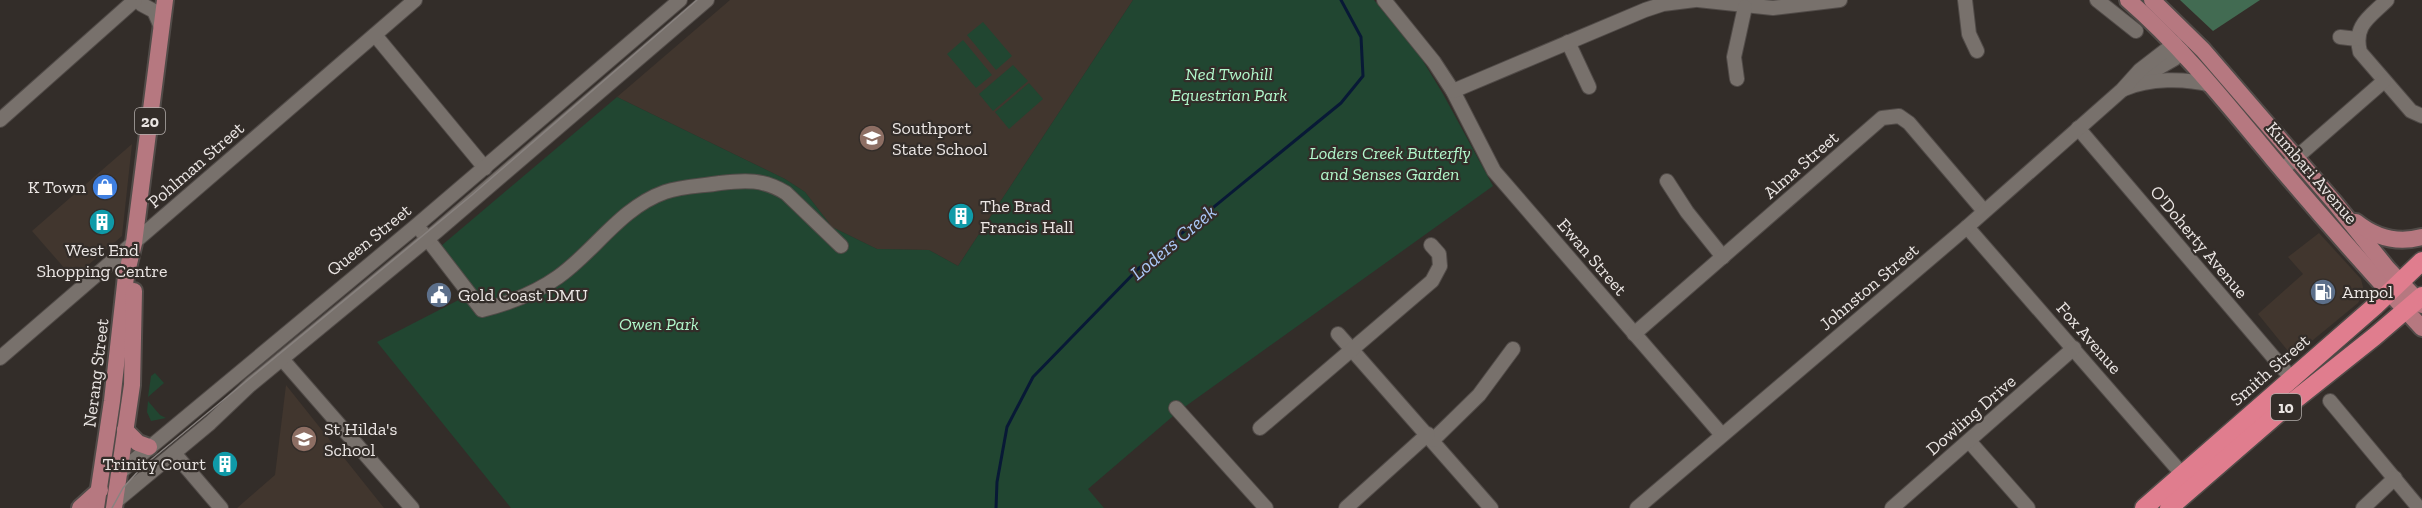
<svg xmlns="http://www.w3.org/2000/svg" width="2422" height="508" font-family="'Zilla Slab',serif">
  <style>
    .built { fill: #41362e }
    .green { fill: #214631 }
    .forest { fill: #426b52 }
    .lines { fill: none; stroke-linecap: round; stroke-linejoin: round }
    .stream { stroke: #081936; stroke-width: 3 }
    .minor-casing { stroke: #514b48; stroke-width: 16 }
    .major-casing { stroke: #514b48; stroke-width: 20 }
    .highway-casing { stroke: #514b48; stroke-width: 21 }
    .minor { stroke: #78716c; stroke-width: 14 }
    .major { stroke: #b67880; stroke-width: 16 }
    .highway { stroke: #e07d8e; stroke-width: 18 }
    .tram { stroke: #88827f; stroke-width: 1.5 }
    .labels { text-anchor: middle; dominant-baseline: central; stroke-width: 4.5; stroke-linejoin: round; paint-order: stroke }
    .shield { fill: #332d29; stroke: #b4aeac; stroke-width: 1.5 }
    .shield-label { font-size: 16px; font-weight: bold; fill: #ebe6e4 }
    .park-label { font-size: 18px; font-style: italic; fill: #b2f8cc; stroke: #332d29 }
    .poi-label { font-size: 18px; fill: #ebe6e4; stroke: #332d29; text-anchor: start }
    .street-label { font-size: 18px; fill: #ebe6e4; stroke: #332d29 }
    .water-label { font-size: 20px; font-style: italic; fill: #abc8f7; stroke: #332d29 }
  </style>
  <rect width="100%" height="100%" fill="#332d29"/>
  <!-- built -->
  <g class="built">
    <polygon points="730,0 1133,0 958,266 929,250 877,249 832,227 805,192 785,179 617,97"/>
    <polygon points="132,144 122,236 73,278 32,231"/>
    <polygon points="2319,233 2361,279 2363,287 2362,296 2358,303 2296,354 2288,351 2258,314 2303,274 2288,257"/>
    <polygon points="286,385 384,508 237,508 275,475"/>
  </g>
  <!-- green -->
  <g class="green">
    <polygon points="1133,0 1374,0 1420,56 1443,94 1493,186 1179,411 1088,489 1104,508 511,508 377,342 476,291 441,246 617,97 785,179 805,192 832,227 877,249 929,250 958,266"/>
    <polygon points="983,22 1012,56 996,70 967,35"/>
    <polygon points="963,40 992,75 976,88 947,54"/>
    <polygon points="1013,65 1028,81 993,111 979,94"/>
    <polygon points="1029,83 1043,99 1009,129 995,112"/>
    <polygon points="155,373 164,383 148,397 151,376"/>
    <polygon points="148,401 160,415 166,418 151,421 147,412"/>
  </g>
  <!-- forest -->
  <polygon class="forest" points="2180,0 2260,0 2213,31"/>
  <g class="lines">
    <!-- stream -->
    <polyline class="stream" points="996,508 997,482 1007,427 1033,377 1138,269 1341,103 1363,76 1361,37 1341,0"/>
    <!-- minor casing -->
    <g class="minor-casing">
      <g id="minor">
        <polyline points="1384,0 1434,62 1453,91 1494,171 1722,435"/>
        <polyline points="1698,0 1773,8 1840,0"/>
        <polyline points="1965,0 1969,34 1977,51"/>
        <polyline points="2097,0 2136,31"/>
        <path d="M2387,0C2370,17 2353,25 2360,52L2411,111L2422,116"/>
        <polyline points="141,4 154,11 161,27"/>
        <polyline points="375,35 485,168"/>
        <polyline points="2340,37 2357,39"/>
        <polyline points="1568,42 1589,87"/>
        <polyline points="2141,78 2174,59 2182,51"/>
        <polyline points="1737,79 1734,57 1745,7"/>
        <path d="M2124,89C2149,78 2185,78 2211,85"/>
        <polyline points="1453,91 1645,10 1663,4 1695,0"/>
        <polyline points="0,120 135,0"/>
        <polyline points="2078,128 2292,379"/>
        <polyline points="2282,170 2384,81"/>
        <polyline points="1667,181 1687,212 1723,257"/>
        <polyline points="1967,227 2182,474"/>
        <path d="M422,232L482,310C510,303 534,294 558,277C595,251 620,208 665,192C682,186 702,186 720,183C745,180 764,179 786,193L841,246"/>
        <polyline points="1338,334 1491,508"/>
        <polyline points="1634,334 1882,118 1899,116 1909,123 1984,211"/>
        <polyline points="0,358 415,0"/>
        <polyline points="282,359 412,508"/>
        <polyline points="2330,401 2419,508"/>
        <polyline points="1176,408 1266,508"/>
        <polyline points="1260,428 1432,281 1440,266 1439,254 1431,245"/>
        <polyline points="1433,440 1479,395 1513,349"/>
        <polyline points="1969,441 2028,508"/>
        <polyline points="174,453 221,508"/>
        <polyline points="119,473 416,226 680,0"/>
        <polyline points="115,502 210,423 250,385 437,231 707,0"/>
        <polyline points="1346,508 1428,434"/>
        <polyline points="1637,508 1967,227 2122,90 2140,70 2175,43"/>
        <polyline points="1892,508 2074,348"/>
        <polyline points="2363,508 2395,478"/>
      </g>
    </g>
    <!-- major casing -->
    <g class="major-casing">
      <g id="major">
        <path d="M2128,0C2182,47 2227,104 2273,159C2321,216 2371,273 2422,328"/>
        <polyline points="2152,0 2203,50 2334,202 2387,268 2422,305"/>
        <path d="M2356,222C2376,238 2397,244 2422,237"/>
        <polyline points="125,430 138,443 149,447"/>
        <polyline points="80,508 100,490"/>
        <polyline points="96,508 112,401 126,276 134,243 165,0"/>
        <polyline points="114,508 132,385 134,291"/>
      </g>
    </g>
    <!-- highway casing -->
    <g class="highway-casing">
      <g id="highway">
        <polyline points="2144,508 2375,306 2422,261"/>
        <polyline points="2169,508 2281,411 2374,337 2422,296"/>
      </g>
    </g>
    <!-- minor -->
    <use href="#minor" class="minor"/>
    <!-- major -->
    <use href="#major" class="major"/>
    <!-- highway -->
    <use href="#highway" class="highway"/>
    <!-- tram -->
    <polyline class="tram" points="112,508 123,488 141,468 472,195 697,0"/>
  </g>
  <!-- icons -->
  <defs>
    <g id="school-disc" transform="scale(1.35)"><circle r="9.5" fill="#8d6e63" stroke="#332d29"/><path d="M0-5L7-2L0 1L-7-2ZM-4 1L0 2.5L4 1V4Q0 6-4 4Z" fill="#fff"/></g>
    <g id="shop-disc" transform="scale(1.35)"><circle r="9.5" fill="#3f7fe0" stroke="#332d29"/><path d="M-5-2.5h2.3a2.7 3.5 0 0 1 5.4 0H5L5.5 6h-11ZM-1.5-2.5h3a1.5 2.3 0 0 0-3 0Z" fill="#fff"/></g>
    <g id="building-disc" transform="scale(1.35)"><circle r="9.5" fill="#0f9aa8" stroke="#332d29"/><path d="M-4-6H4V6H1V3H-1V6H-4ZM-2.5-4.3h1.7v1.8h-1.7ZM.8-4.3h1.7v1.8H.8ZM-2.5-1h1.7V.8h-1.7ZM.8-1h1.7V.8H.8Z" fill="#fff"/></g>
    <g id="fuel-disc" transform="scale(1.35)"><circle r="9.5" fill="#5c6f8a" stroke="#332d29"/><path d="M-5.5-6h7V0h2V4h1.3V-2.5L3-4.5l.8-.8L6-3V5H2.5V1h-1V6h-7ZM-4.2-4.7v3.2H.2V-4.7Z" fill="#fff"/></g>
    <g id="civic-disc" transform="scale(1.35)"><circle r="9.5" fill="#5c6f8a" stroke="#332d29"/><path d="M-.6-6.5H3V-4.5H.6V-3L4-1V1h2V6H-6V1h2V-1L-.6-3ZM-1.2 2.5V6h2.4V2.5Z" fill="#fff"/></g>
  </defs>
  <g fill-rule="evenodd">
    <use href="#school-disc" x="872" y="138"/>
    <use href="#shop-disc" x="105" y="187"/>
    <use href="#building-disc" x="961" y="216"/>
    <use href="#building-disc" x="102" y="222"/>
    <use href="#fuel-disc" x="2323" y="292"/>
    <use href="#civic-disc" x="439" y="295"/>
    <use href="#school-disc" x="304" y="439"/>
    <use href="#building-disc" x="225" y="464"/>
  </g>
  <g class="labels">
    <!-- shield labels -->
    <g class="shield">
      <rect x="135" y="108" width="30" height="26" rx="4.5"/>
      <rect x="2271" y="394" width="30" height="26" rx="4.5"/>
    </g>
    <g class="shield-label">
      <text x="150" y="121">20</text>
      <text x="2286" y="407">10</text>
    </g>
    <!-- park labels -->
    <g class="park-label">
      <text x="1229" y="74">Ned Twohill<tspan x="1229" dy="21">Equestrian Park</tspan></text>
      <text x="1390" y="153">Loders Creek Butterfly<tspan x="1390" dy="21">and Senses Garden</tspan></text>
      <text x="659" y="324">Owen Park</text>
    </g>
    <!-- poi labels -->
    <g class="poi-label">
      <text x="892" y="128">Southport<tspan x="892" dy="21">State School</tspan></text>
      <text x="86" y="187" text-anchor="end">K Town</text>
      <text x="980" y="206">The Brad<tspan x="980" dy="21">Francis Hall</tspan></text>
      <text x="102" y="250" text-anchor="middle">West End<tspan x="102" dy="21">Shopping Centre</tspan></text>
      <text x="2342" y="292">Ampol</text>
      <text x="458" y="295">Gold Coast DMU</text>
      <text x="324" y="429">St Hilda's<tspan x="324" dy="21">School</tspan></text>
      <text x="206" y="464" text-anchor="end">Trinity Court</text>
    </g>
    <!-- street labels -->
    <g class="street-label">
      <text transform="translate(196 165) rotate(-41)">Pohlman Street</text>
      <text transform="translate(1801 165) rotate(-41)">Alma Street</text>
      <text transform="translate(2312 173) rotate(49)">Kumbari Avenue</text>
      <text transform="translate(369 240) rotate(-39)">Queen Street</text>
      <text transform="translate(2199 242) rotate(50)">O'Doherty Avenue</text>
      <text transform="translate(1592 257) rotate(49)">Ewan Street</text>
      <text transform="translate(1869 287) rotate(-40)">Johnston Street</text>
      <text transform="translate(2089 338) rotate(49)">Fox Avenue</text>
      <text transform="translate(2270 370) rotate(-41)">Smith Street</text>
      <text transform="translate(96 373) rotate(-83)">Nerang Street</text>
      <text transform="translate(1971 415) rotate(-41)">Dowling Drive</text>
    </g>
    <!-- water labels -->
    <g class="water-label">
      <text transform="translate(1173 242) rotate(-40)">Loders Creek</text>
    </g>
  </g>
</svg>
